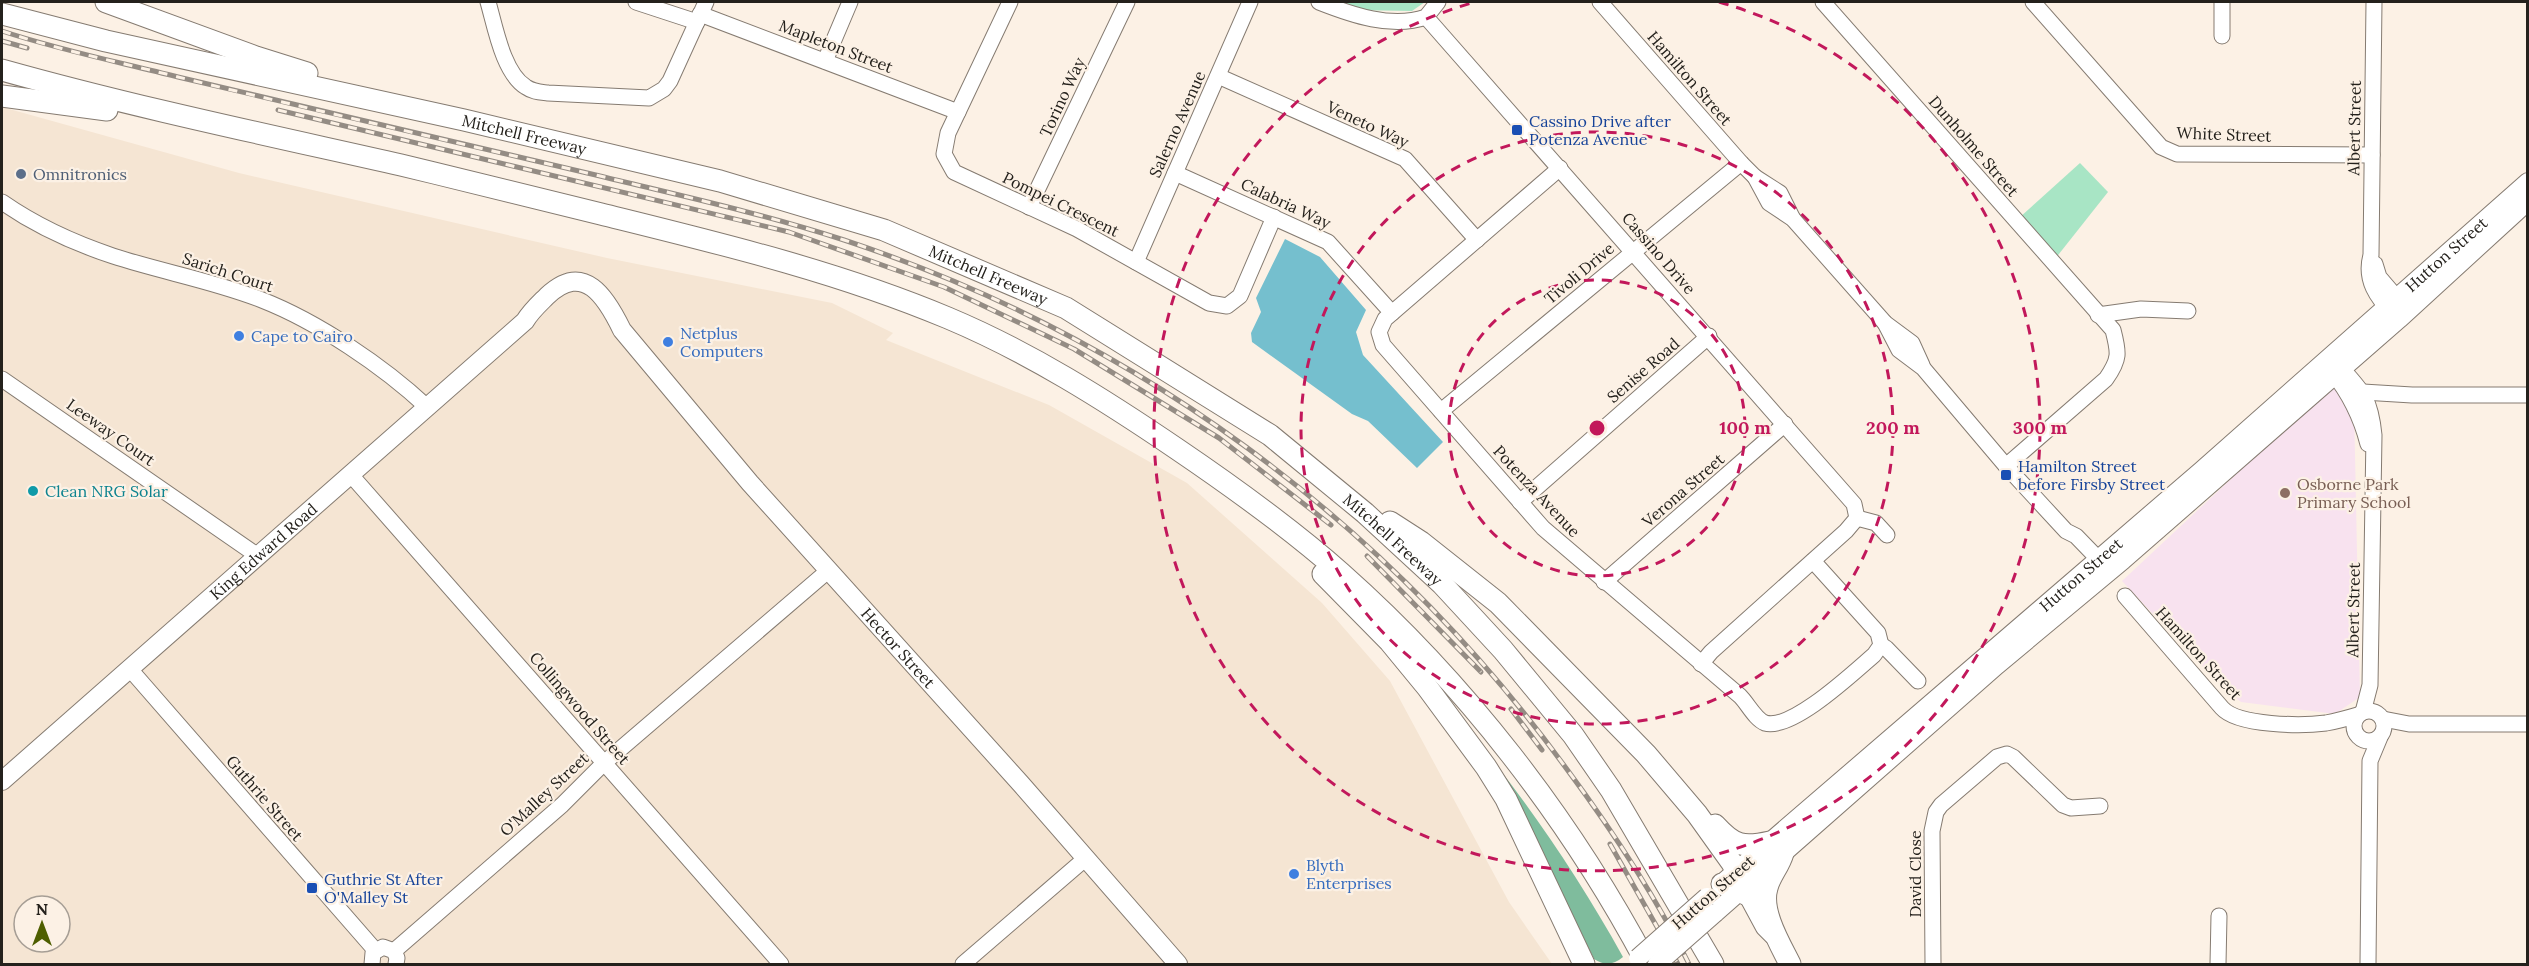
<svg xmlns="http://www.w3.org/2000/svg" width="2529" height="966" font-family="Lora,serif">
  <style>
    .built { fill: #f5e5d3; fill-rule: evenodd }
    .education { fill: #f8e2ef }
    .green { fill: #a8e5c5 }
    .forest { fill: #7fbc9d }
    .water { fill: #75bfce }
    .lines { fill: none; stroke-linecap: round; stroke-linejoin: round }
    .minor-casing { stroke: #857b71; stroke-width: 17 }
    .major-casing { stroke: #857b71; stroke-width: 20 }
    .highway-casing { stroke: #857b71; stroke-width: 23 }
    .minor { stroke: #fff; stroke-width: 15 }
    .major { stroke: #fff; stroke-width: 18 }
    .highway { stroke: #fff; stroke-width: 21 }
    .rail-casing { stroke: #948c84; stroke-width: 5 }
    .rail { stroke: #fcf1e5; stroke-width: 3; stroke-dasharray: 9; stroke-linecap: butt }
    .major-bridge-casing { stroke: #857b71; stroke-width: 20; stroke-linecap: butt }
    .major-bridge { stroke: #fff; stroke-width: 18 }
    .ring { fill: none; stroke: #c2185b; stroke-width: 3; stroke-dasharray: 10 8 }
    .transit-dot { fill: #1a4fb4; stroke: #fcf1e5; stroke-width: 2 }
    .service-dot { fill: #5c6f8a; stroke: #fcf1e5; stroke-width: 2 }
    .shop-dot { fill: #3f7fe0; stroke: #fcf1e5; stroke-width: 2 }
    .culture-dot { fill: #0f9aa8; stroke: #fcf1e5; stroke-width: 2 }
    .education-dot { fill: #8d6e63; stroke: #fcf1e5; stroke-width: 2 }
    .labels { text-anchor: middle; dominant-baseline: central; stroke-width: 4.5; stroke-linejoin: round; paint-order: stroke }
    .street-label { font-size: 16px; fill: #24211c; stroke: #fcf1e5 }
    .transit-label { font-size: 16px; fill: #164399; stroke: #fcf1e5; text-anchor: start }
    .service-label { font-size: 16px; fill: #4e5e75; stroke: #fcf1e5; text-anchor: start }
    .shop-label { font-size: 16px; fill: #366cbe; stroke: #fcf1e5; text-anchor: start }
    .education-label { font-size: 16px; fill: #785e54; stroke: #fcf1e5; text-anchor: start }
    .culture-label { font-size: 16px; fill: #0d838f; stroke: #fcf1e5; text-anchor: start }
    .centre { fill: #c2185b; stroke: #fcf1e5; stroke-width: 3 }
    .ring-label { font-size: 18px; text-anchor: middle; font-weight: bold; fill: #c2185b; stroke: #fcf1e5; stroke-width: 4.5; stroke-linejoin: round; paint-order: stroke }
  </style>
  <rect width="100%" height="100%" fill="#fcf1e5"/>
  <!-- built -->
  <path class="built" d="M2,107L239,173L607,258L832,303L893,333L886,340L1049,405L1187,483L1322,603L1390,681L1509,902L1552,964H2ZM24,906H60V942H24Z"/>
  <!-- education -->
  <polygon class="education" points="2337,380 2354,406 2360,697 2335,714 2241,702 2216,681 2122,581"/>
  <!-- green -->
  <g class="green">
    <polygon points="1332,2 1425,2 1412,11 1354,10"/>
    <polygon points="2080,163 2108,192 2055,259 2019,218"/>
  </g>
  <!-- forest -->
  <path class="forest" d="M1480,744C1534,812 1581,881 1623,957C1613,965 1605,966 1594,959L1520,809Z"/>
  <!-- water -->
  <polygon class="water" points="1285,239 1320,257 1366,310 1356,332 1363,355 1443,442 1417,468 1368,421 1352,414 1252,342 1251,333 1261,312 1256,298"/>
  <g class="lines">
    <!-- minor casing -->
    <g class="minor-casing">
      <g id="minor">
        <path d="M488,2C495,26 503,73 526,87C533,92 540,92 548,93L649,98L664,89L670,81L706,2"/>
        <polyline points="636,2 697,22"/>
        <polyline points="1010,2 948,133 944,154 954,172 1077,229 1209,303 1227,306 1240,296 1274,217"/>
        <path d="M1319,2C1352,15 1392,29 1426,17L1438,2"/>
        <polyline points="1600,2 1741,163 1755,177 1780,193 1793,219"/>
        <path d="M1823,2L2113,330C2119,353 2120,359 2106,379L2006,466"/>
        <polyline points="2033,2 2161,147 2177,154 2372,155"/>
        <path d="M2374,2L2371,255C2364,280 2377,298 2394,315"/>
        <polyline points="700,14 958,112"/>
        <polyline points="1426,17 1854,504 1857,518 1846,531 1711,652 1701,664"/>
        <polyline points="2222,36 2222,2"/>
        <polyline points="825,61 850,2"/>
        <polyline points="1218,76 1405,159 1477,240"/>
        <path d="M1560,168L1385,319L1379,332L1383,345L1543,528L1740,696C1748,704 1755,719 1765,723C1792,731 1854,672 1874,655L1881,645L1878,633L1813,561"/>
        <polyline points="1175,173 1328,242 1392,313"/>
        <polyline points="1755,177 1769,203 1793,219 1885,323 1912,343 1922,365"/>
        <path d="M2,202C35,225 74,243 113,256C162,272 214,281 262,300C318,322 383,366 427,407"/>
        <polyline points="1029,207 1127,2"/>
        <polyline points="1136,262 1250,2"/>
        <polyline points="2375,264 2379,277 2403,305"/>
        <polyline points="2098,315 2141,309 2188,311"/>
        <polyline points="1885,323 1899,350 1923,368 2006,466 2066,531 2076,536 2107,568"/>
        <path d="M2335,361C2361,390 2370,395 2374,435L2370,685L2363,712"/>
        <path d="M2332,372C2349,393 2361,417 2368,444"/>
        <polyline points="2,379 258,556"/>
        <polyline points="2363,392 2412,395 2528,395"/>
        <polyline points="1441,411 1741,163"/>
        <polyline points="351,475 781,964"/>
        <polyline points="1520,502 1709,336"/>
        <polyline points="1857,518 1876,523 1887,535"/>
        <polyline points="1604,582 1785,424"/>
        <path d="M2125,596L2222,708C2238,726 2302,726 2326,723C2337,721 2348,718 2358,715"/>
        <polyline points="1881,645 1886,648 1918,681"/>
        <polyline points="129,668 375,950"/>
        <circle cx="2369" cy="726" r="15"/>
        <polyline points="2383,719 2409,724 2528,724"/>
        <polyline points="394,951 562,805 604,763 829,570"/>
        <polyline points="372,964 373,953 383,947 394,951 397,958 396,964"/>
        <polyline points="963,964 1086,858"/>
        <polyline points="1933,964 1932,831 1936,812 1941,805 1997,757 2007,754 2013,757 2063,805 2071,808 2100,806"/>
        <polyline points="2218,964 2219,916"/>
        <polyline points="2368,964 2370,761 2380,737"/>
      </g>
    </g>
    <!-- major casing -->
    <g class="major-casing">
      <g id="major">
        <path id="s1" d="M2,781L525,321C531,311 539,304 547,296C584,261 606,297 622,330L750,483L1021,784L1178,964"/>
        <path id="s2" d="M1726,880L2201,471L2528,182"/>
        <polyline points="1715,913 1997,665 2123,560 2399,319 2528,201"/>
      </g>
    </g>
    <!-- highway casing -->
    <g class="highway-casing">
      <g id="highway">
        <polyline points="106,2 256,57 307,73"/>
        <path id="s3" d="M2,14L106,41L464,120L720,181L884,230L1066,308L1270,435L1365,513L1442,584L1503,650L1573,735L1611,790L1713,964"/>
        <path d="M2,70C134,107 268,135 401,165C468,181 535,198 601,214C718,243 836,271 948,318C1029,352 1105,400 1177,449C1233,487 1290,528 1341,573C1464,682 1570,819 1647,964"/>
        <polyline points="2,96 107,110"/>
        <polyline points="1390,522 1421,542 1498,603 1646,754 1697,814 1732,863 1766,926 1774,934"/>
        <polyline points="1323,574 1390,642 1427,687 1486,767 1506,799 1584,964"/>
        <path d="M1715,825C1734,846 1743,848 1770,842"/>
        <path d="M1783,853C1779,867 1770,875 1767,888C1760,911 1780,944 1790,964"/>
        <polyline points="1722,884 1750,896"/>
      </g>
    </g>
    <!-- minor -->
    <use href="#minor" class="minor"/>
    <!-- major -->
    <use href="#major" class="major"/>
    <!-- highway -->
    <use href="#highway" class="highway"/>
    <!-- rail casing -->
    <g class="rail-casing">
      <g id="rail">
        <path d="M2,31C59,50 119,62 178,77C318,111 459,143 600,176C682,196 764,214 844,240C1135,336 1386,521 1566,768C1612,830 1655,895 1689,964"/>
        <polyline points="2,41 27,48"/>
        <polyline points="278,110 789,232 944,287 1074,349 1219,438 1331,525"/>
        <polyline points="1367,556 1481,672"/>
        <polyline points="1511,709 1542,750"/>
        <polyline points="1610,844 1678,964"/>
      </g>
    </g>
    <!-- rail -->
    <use href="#rail" class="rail"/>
    <!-- major-bridge casing -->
    <g class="major-bridge-casing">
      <g id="major-bridge">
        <polyline points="1638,958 1707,897"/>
        <polyline points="1657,964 1715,913"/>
      </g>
    </g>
    <!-- major-bridge -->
    <use href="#major-bridge" class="major-bridge"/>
  </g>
  <!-- distance rings -->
  <g class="ring">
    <circle cx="1597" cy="428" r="148"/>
    <circle cx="1597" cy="428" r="296"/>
    <path d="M1719 2A443 443 0 1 1 1475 2"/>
  </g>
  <!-- markers -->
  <g class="transit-dot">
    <rect x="1511" y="124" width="12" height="12" rx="3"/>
    <rect x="2000" y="469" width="12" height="12" rx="3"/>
    <rect x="306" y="882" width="12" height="12" rx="3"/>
  </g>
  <circle class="service-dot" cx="21" cy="174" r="6"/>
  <g class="shop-dot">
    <circle cx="239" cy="336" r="6"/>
    <circle cx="668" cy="342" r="6"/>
    <circle cx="1294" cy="874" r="6"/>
  </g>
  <circle class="culture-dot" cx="33" cy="491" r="6"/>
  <circle class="education-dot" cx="2285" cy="493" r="6"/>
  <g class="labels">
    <!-- street labels -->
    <g class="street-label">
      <text transform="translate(836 46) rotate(21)">Mapleton Street</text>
      <text transform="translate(1690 78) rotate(49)">Hamilton Street</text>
      <text transform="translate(1062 97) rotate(-65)">Torino Way</text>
      <text transform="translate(1177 124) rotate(-66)">Salerno Avenue</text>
      <text transform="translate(1368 124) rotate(25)">Veneto Way</text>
      <text transform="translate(2354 128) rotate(-89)">Albert Street</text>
      <text transform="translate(2224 134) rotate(2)">White Street</text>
      <text stroke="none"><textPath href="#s3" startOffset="536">Mitchell Freeway</textPath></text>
      <text transform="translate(1974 146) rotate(49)">Dunholme Street</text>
      <text transform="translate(1286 203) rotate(25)">Calabria Way</text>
      <text transform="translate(1061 204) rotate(26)">Pompei Crescent</text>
      <text transform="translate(1659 253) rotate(49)">Cassino Drive</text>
      <text stroke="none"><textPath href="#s2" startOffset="954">Hutton Street</textPath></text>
      <text transform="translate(228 272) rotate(18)">Sarich Court</text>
      <text transform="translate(1579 273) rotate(-40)">Tivoli Drive</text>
      <text stroke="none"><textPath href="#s3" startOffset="1022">Mitchell Freeway</textPath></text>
      <text transform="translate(1643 370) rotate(-41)">Senise Road</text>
      <text transform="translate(111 432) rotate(35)">Leeway Court</text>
      <text transform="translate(1683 490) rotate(-41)">Verona Street</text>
      <text transform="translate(1537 491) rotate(47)">Potenza Avenue</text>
      <text stroke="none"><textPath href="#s3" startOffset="1508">Mitchell Freeway</textPath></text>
      <text stroke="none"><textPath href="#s1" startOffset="348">King Edward Road</textPath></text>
      <text stroke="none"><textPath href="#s2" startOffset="468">Hutton Street</textPath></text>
      <text transform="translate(2353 610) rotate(-89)">Albert Street</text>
      <text stroke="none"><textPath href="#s1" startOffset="1254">Hector Street</textPath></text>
      <text transform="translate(2199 653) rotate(48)">Hamilton Street</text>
      <text transform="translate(580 708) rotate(49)">Collingwood Street</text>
      <text transform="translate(544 794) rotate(-43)">O'Malley Street</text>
      <text transform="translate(265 798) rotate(49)">Guthrie Street</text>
      <text transform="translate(1915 874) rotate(-90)">David Close</text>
      <text transform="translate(1713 892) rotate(-41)">Hutton Street</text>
    </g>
    <!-- transit labels -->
    <g class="transit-label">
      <text x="1529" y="121">Cassino Drive after<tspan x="1529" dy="18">Potenza Avenue</tspan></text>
      <text x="2018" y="466">Hamilton Street<tspan x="2018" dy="18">before Firsby Street</tspan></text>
      <text x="324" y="879">Guthrie St After<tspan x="324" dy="18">O'Malley St</tspan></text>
    </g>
    <!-- service labels -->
    <g class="service-label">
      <text x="33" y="174">Omnitronics</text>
    </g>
    <!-- shop labels -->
    <g class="shop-label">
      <text x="680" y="333">Netplus<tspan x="680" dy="18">Computers</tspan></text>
      <text x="251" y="336">Cape to Cairo</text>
      <text x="1306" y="865">Blyth<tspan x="1306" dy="18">Enterprises</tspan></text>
    </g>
    <!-- education labels -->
    <g class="education-label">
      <text x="2297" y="484">Osborne Park<tspan x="2297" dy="18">Primary School</tspan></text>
    </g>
    <!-- culture labels -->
    <g class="culture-label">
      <text x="45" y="491">Clean NRG Solar</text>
    </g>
  </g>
  <circle cx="1597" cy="428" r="9" class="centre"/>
  <g class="ring-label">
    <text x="1745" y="434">100 m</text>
    <text x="1893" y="434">200 m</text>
    <text x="2040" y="434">300 m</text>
  </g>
  <!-- border -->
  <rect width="2529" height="966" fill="none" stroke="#24211c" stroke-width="6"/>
  <!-- north arrow -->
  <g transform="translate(42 924)"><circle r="28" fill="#fcf1e5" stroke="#a69e95" stroke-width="1.5"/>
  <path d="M0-4.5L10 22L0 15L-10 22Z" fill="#4e5e00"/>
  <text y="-9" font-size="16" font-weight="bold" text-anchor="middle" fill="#24211c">N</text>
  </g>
</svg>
